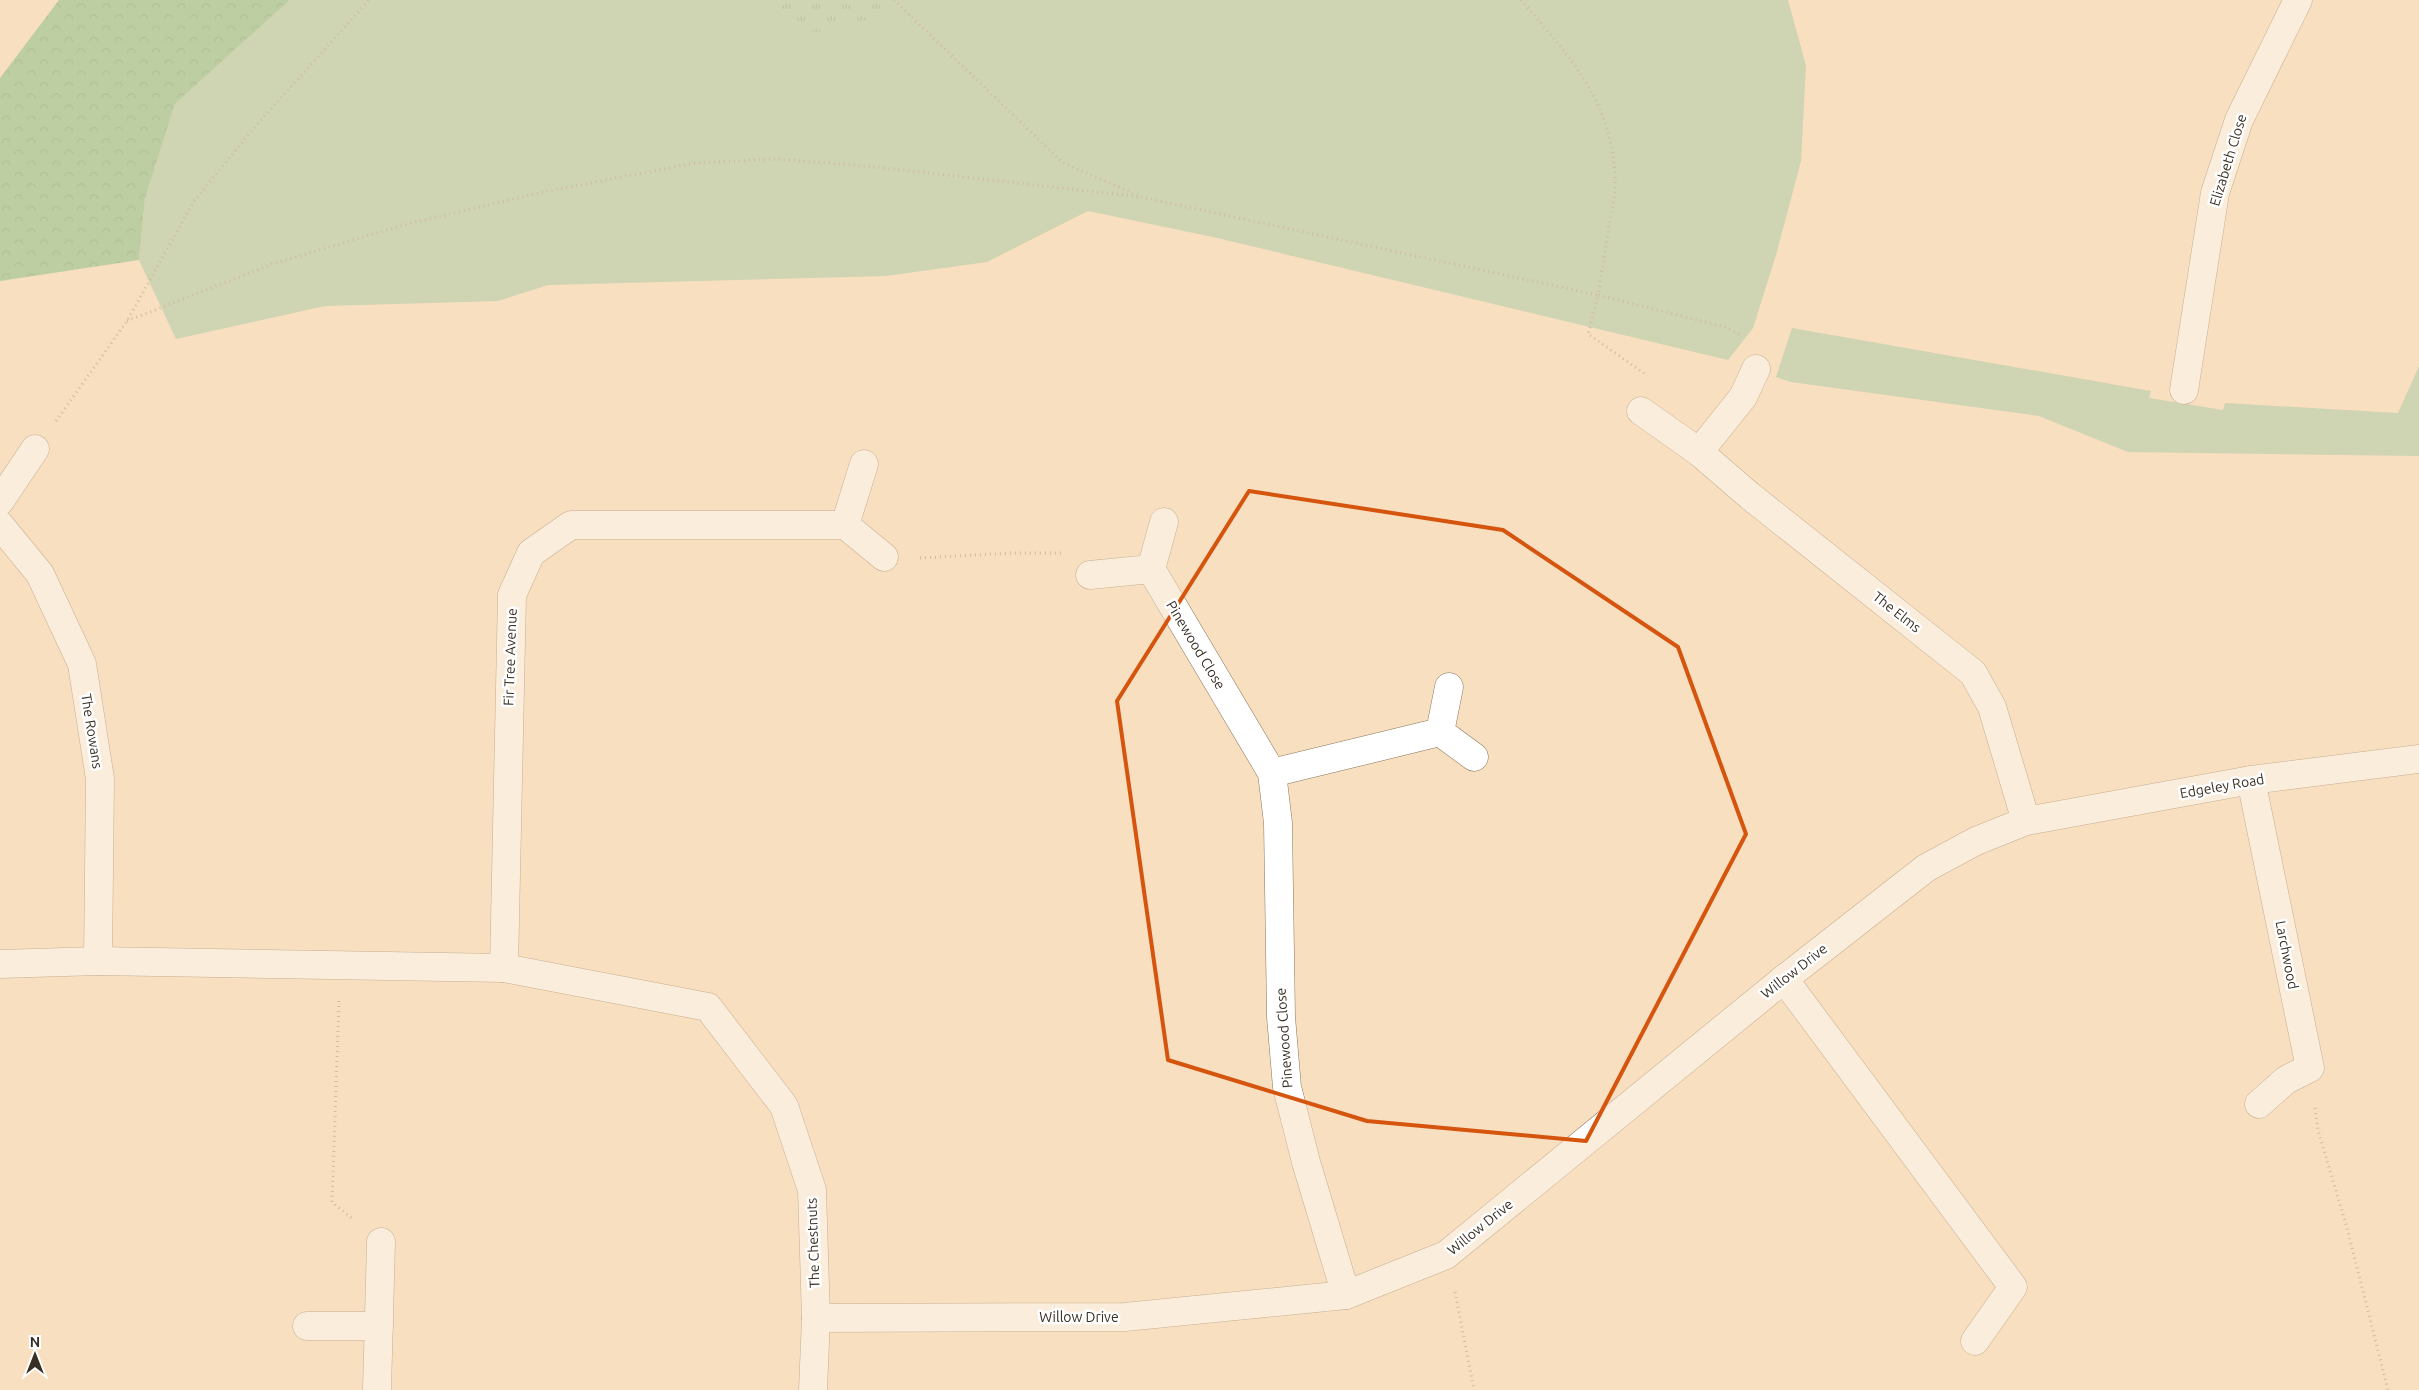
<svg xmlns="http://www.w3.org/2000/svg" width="2419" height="1390" font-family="Ubuntu,sans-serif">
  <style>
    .grass { fill: #9dc7a2 }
    .forest { fill: url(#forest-crowns) }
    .park { fill: url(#park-tufts) }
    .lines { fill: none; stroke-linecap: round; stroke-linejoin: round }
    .street-casing { stroke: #8b7559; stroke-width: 29 }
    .path { stroke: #a3927b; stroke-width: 3; stroke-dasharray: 1 4; stroke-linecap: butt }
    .street { stroke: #fff; stroke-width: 28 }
    .marked { fill: none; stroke: #d6550e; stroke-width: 4; stroke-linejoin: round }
    .labels { text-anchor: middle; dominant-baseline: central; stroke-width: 5; stroke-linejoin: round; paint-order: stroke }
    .street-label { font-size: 14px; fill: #382f23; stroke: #fff }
  </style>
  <defs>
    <pattern id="forest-crowns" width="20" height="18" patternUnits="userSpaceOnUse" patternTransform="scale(1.25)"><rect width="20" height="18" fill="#77bb80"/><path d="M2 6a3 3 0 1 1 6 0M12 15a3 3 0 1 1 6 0" fill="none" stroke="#639868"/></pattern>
    <pattern id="park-tufts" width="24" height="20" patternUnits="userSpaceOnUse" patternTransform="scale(1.25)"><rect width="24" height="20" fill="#9dc7a2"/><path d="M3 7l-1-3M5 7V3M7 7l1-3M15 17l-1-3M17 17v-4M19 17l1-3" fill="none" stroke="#81a284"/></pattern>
  </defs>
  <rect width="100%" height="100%" fill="#f7dfc0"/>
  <!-- grass -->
  <g class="grass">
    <polygon points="290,0 1788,0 1806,66 1801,161 1776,255 1753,328 1728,360 1213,237 1088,211 987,262 886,276 548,285 498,301 325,306 176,339 139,260 145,199 175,104"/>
    <polygon points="1792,328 2151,391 2149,398 2223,410 2225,403 2398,413 2419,366 2419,456 2128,452 2039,416 1791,382 1776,377"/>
  </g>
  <!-- forest -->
  <polygon class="forest" points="59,0 290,0 175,104 145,199 139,260 0,281 0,78"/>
  <!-- park -->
  <path class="park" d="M755,0H902C887,10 871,18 853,24C810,39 787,32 755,0Z"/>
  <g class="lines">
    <!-- street casing -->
    <g class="street-casing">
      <g id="street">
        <polyline points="2184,390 2215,193 2239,120 2298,0"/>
        <polyline points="1641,411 1699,452 1750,496 1973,673 1992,707 2026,821"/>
        <polyline points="1699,452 1743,397 1756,369"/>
        <polyline points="864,464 845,525 884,557"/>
        <polyline points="0,501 35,449"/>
        <polyline points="0,525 40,574 82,664 100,779 98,961"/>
        <polyline points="1151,569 1272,773 1278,823 1281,1017 1287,1087 1306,1162 1346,1295"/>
        <polyline points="1090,575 1151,569 1164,522"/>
        <polyline points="1449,687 1440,732 1474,757"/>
        <polyline points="1272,773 1440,732"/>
        <polyline points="2251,780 2310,1068 2286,1080 2259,1104"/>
        <polyline points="0,964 98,961 504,968 708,1007 784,1106 812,1190 816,1318 813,1390"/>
        <polyline points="504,968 512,595 531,553 571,525 845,525"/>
        <polyline points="1784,979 2013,1287 1975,1341"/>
        <polyline points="816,1318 1125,1317 1346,1295 1446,1255 1784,979 1926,868 1976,841 2026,821 2251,780 2419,759"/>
        <polyline points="307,1326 379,1326"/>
        <polyline points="377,1390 381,1242"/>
      </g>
    </g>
    <!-- path -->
    <g class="path">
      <polyline points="894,0 1062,162 1141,197 1598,295 1588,334 1645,374"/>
      <path d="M1521,0C1570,57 1616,105 1615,186C1615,197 1612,209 1610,220C1606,245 1602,270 1598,295L1725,327L1741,335"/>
      <polyline points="127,321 272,264 407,224 548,191 695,163 776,159 876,167 1141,197"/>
      <polyline points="56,421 127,321 194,201 254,128 369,0"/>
      <polyline points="920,558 1013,553 1061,553"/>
      <polyline points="339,1001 332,1202 354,1220"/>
      <polyline points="2315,1108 2318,1130 2347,1228 2388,1390"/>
      <polyline points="1455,1292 1474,1390"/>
    </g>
    <!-- street -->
    <use href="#street" class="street"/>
  </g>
  <!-- marked area -->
  <path d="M0 0H2419V1390H0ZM1249,491L1503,530L1678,647L1746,834L1586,1141L1367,1121L1168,1060L1117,701Z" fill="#f7dfc0" fill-opacity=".55" fill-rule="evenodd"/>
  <path class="marked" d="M1249,491L1503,530L1678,647L1746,834L1586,1141L1367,1121L1168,1060L1117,701Z"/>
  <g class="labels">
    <!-- street labels -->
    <g class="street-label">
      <text transform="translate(2228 160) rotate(-73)">Elizabeth Close</text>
      <text transform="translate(1897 612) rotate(38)">The Elms</text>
      <text transform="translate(1196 645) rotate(59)">Pinewood Close</text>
      <text transform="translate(510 657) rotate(-88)">Fir Tree Avenue</text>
      <text transform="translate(92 731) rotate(81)">The Rowans</text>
      <text transform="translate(2222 786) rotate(-10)">Edgeley Road</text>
      <text transform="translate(2287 955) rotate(79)">Larchwood</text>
      <text transform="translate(1794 971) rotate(-38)">Willow Drive</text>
      <text transform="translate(1284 1038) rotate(-94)">Pinewood Close</text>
      <text transform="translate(1480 1227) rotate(-39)">Willow Drive</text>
      <text transform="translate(813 1243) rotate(-92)">The Chestnuts</text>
      <text x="1079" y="1317">Willow Drive</text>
    </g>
  </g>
  <!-- north arrow -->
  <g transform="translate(35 1355)" stroke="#ffffff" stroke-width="4" paint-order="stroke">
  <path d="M0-4L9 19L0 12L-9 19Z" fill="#382f23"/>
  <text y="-8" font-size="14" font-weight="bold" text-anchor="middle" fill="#382f23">N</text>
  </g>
</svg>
